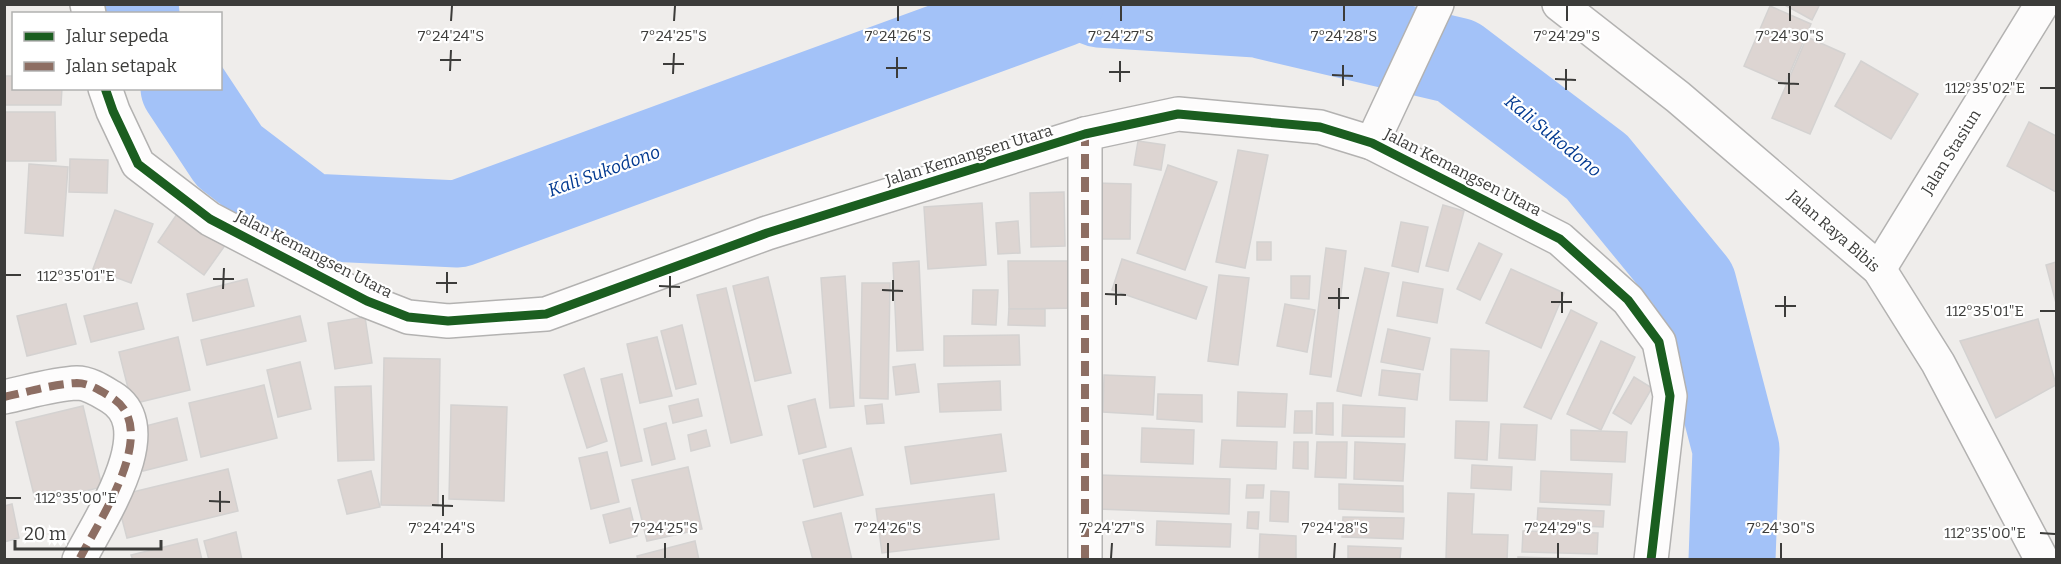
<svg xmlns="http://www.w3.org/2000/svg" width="2061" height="564" font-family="Bitter,serif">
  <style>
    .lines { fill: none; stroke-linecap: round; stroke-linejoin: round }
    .river { stroke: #a3c2f8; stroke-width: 87 }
    .building { fill: #ddd5d2; stroke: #d4d2d1; stroke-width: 1.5 }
    .street-casing { stroke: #b3b2b1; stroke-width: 36 }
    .secondary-casing { stroke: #b3b2b1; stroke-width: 36 }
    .street { stroke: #fdfcfc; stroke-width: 33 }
    .secondary { stroke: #fdfcfc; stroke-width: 33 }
    .quiet { stroke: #8d6e63; stroke-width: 8; stroke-dasharray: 15 8; stroke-linecap: butt }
    .cycleway-casing { stroke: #fff; stroke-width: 13 }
    .cycleway { stroke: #1b5e20; stroke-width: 9 }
    .ticks { fill: none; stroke: #3c3c3a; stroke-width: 2 }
    .labels { text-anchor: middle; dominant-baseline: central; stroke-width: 4.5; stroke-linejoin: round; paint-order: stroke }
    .street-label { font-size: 16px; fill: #3c3c3a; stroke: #fff }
    .water-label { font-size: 18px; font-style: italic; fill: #023990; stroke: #fff }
    .ticks-label { font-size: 15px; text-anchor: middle; fill: #3c3c3a; stroke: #fff; stroke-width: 4.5; stroke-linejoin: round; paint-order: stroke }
  </style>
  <rect width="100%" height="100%" fill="#efedeb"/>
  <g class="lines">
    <!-- river -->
    <g class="river">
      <polyline points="135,4 136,14"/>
      <polyline points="1099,4 1257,14 1457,61 1597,167 1693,284 1736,449 1732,560"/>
      <polyline points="184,88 229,156 309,217 458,224 1060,4"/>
    </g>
  </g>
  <!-- building -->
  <g class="building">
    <polygon points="1783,4 1820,4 1812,20"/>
    <polygon points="1770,6 1811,24 1785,84 1744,66"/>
    <polygon points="1807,37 1845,54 1810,134 1772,118"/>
    <polygon points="1861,61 1918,94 1891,139 1835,106"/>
    <polygon points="4,76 14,76 14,88 62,88 61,105 4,105"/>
    <polygon points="4,112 55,112 56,161 4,161"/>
    <polygon points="2029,122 2056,136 2056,192 2007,166"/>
    <polygon points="1138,141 1165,145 1161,170 1134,165"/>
    <polygon points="1238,150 1268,155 1245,268 1216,262"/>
    <polygon points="70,159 108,160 107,193 69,192"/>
    <polygon points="29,164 68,167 63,236 25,233"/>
    <polygon points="1168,165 1217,182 1185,270 1137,253"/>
    <polygon points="1095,183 1131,184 1130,239 1094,239"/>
    <polygon points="1064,192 1065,246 1031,247 1030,193"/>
    <polygon points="982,203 986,265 928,269 924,207"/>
    <polygon points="1443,205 1464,211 1448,271 1426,266"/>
    <polygon points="115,210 153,224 131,283 93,269"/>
    <polygon points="179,211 226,244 204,275 158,242"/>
    <polygon points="1018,221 1020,253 998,254 996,223"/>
    <polygon points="1401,222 1428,227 1418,272 1392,266"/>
    <rect x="1257" y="242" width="14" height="18"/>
    <polygon points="1479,243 1502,254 1480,300 1457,289"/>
    <polygon points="1326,248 1346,251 1331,377 1310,374"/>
    <polygon points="1122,259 1207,287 1196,319 1112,290"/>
    <polygon points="919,261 923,350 897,351 893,263"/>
    <polygon points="1008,261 1080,261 1079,308 1009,309"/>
    <polygon points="2056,262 2056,303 2046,265"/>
    <polygon points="1365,268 1389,273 1361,396 1337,391"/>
    <polygon points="1511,269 1564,293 1541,348 1486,323"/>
    <polygon points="1219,275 1249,278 1238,365 1208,361"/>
    <polygon points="845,276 854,406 830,408 821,278"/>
    <polygon points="1291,276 1310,276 1309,299 1291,298"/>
    <polygon points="768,277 791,373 755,381 733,286"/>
    <polygon points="247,279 254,306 193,321 187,294"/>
    <polygon points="1403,282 1443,289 1437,323 1397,316"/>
    <polygon points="862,283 890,283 888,399 860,398"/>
    <polygon points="726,288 762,435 731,443 697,295"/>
    <polygon points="973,290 998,290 996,325 972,324"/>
    <polygon points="137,303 144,329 91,342 84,316"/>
    <polygon points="66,304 76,344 27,356 17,316"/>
    <polygon points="1285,304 1315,310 1307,352 1277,346"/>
    <polygon points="1009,309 1045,309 1045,326 1008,325"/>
    <polygon points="1571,310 1597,323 1551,419 1524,407"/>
    <polygon points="300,316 306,341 207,365 201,340"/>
    <polygon points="365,317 372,363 335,369 328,323"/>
    <polygon points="2038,319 2056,385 1996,418 1960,341"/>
    <polygon points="682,325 696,384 676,389 661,331"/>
    <polygon points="1388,329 1430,338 1423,370 1381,362"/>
    <polygon points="1019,335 1020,365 944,366 944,336"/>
    <polygon points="178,337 190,390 132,404 119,352"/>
    <polygon points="657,337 672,396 640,403 627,344"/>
    <polygon points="1601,341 1635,357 1601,430 1567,414"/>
    <polygon points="1451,349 1489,351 1487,401 1450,400"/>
    <polygon points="384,358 440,359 438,506 381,505"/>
    <polygon points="300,362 311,409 278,417 267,370"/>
    <polygon points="915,364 919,392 896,395 893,367"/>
    <polygon points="584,368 607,441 587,448 564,375"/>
    <polygon points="1382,370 1420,374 1417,400 1379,395"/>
    <polygon points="622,374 642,461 621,466 601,379"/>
    <polygon points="1104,375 1155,377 1153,415 1103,412"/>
    <polygon points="1634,377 1652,388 1631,424 1613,413"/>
    <polygon points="1000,381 1001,410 940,412 938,384"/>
    <polygon points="264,385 277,438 201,457 189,403"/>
    <polygon points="371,386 374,460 338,461 335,387"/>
    <polygon points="1238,392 1287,394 1285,427 1237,426"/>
    <polygon points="1158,394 1202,395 1202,422 1157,419"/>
    <polygon points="698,399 702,416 673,423 669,406"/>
    <polygon points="815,399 826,447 799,454 788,406"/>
    <polygon points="1317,403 1333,403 1333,435 1316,434"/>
    <polygon points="882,404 884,423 867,424 865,406"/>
    <polygon points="451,405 507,407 504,501 449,499"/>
    <polygon points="1343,405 1405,408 1404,437 1342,436"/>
    <polygon points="83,406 102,487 36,503 16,422"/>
    <polygon points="1295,411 1312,411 1312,433 1294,433"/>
    <polygon points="177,418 187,460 143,471 134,429"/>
    <polygon points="1456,421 1489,422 1487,460 1455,458"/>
    <polygon points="666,423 675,459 652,465 644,429"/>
    <polygon points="1501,424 1537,425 1535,460 1499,458"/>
    <polygon points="1142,428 1194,430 1193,464 1141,462"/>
    <polygon points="706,430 710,446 691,451 688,435"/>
    <polygon points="1571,430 1627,432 1625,462 1571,460"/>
    <polygon points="1001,434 1006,471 911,484 905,447"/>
    <polygon points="1222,440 1277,442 1276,469 1220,467"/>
    <polygon points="1294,442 1308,442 1308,469 1293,468"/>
    <polygon points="1317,442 1347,442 1346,478 1315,477"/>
    <polygon points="1355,442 1405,444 1403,481 1354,479"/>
    <polygon points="851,448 863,495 814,507 803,460"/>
    <polygon points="607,452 619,502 591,509 579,458"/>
    <polygon points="1472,465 1512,467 1511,490 1471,488"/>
    <polygon points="688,467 702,529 647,541 632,480"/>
    <polygon points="228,469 238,511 127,538 116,496"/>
    <polygon points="371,471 380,507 347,514 338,480"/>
    <polygon points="1541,471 1612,474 1610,505 1540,502"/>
    <polygon points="1099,475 1230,479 1229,514 1098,509"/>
    <polygon points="1339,484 1403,486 1403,512 1339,509"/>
    <polygon points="1247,485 1264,485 1263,498 1246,498"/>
    <polygon points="1271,491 1289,492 1288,522 1270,521"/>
    <polygon points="1448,493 1474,494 1472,534 1508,535 1507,560 1446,559"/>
    <polygon points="994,494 999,539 882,553 876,509"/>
    <polygon points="12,504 19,538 4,542 4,506"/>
    <polygon points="630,508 637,536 610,543 603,515"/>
    <polygon points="1538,508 1604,511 1603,527 1537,524"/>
    <polygon points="1248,512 1259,512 1258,529 1247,528"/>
    <polygon points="841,513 852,560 813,560 803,522"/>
    <polygon points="1343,517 1404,518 1403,539 1342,537"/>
    <polygon points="1157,521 1231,524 1230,547 1156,545"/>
    <polygon points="1523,531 1598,533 1597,554 1522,552"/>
    <polygon points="236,532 242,560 209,560 204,541"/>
    <polygon points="1260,534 1296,536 1296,560 1259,560"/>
    <polygon points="197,539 202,560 133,560 131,555"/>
    <polygon points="695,541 699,560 638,560 637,556"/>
    <polygon points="1348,546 1401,548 1400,559 1348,558"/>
    <polygon points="1518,557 1590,559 1518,560"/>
  </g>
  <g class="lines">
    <!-- street casing -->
    <g class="street-casing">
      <g id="street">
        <polyline points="87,4 89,14"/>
        <polyline points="105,88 113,111 138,164 210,219 367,301 408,317 448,321 546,314 767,233 1085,134 1178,114 1320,127 1372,143 1560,239 1628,300 1659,342 1670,396 1651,560"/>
        <polyline points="1372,143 1437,4"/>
        <polyline points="1879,269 2042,4"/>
        <path d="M4,397C28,392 53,384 77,383C89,383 101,391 111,397C163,428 99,520 79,560"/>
        <polyline points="1085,560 1085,134"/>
      </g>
    </g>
    <!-- secondary casing -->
    <g class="secondary-casing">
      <polyline id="secondary" points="1559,4 1678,97 1879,269 1938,363 2042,560"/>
    </g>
    <!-- street -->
    <use href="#street" class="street"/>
    <!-- secondary -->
    <use href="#secondary" class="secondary"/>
    <!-- quiet -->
    <g class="quiet">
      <path d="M4,397C28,392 53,384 77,383C89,383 101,391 111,397C163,428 99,520 79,560"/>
      <polyline points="1085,560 1085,134"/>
    </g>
    <!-- cycleway casing -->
    <g class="cycleway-casing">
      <polyline id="cycleway" points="105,88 113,111 138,164 210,219 367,301 408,317 448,321 546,314 767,233 1085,134 1178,114 1320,127 1372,143 1560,239 1628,300 1659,342 1670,396 1651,560"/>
    </g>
    <!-- cycleway -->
    <use href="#cycleway" class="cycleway"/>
  </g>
  <!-- ticks -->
  <path class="ticks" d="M451,21L452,6M674,21L675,6M898,21V6M1121,21V6M1344,21V6M1567,21V6M1790,21V6M440,60H461M663,64H684M886,68H907M450,71L451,50M1109,72H1130M673,74L674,53M1332,75L1353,76M897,78V57M1555,79L1576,80M1120,82V61M1778,83L1799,84M1343,86V65M2040,88H2055M1566,90V69M1789,94V73M6,275H21M213,279H234M436,283H457M659,286L680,287M223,289L224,268M882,290L903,291M447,293V272M1105,294L1126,295M670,297V276M1328,298H1349M893,301V280M1551,302H1572M1116,305V284M1775,306H1796M1339,309V288M2040,311H2055M1562,313V292M1785,317V296M6,498H21M209,501L230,502M432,505L453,506M220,512V491M443,516V495M2040,533L2055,534M442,558V543M665,558V543M888,558V543M1111,558L1112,543M1334,558L1335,543M1558,558V543M1781,558V543"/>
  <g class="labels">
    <!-- street labels -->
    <g class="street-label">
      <text transform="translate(1951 152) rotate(-58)">Jalan Stasiun</text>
      <text transform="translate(969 155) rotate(-17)">Jalan Kemangsen Utara</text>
      <text transform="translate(1463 172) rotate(27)">Jalan Kemangsen Utara</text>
      <text transform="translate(1834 231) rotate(41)">Jalan Raya Bibis</text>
      <text transform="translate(314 254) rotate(27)">Jalan Kemangsen Utara</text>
    </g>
    <!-- water labels -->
    <g class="water-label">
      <text transform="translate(1553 136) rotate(39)">Kali Sukodono</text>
      <text transform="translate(604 171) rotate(-20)">Kali Sukodono</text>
    </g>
  </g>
  <g class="ticks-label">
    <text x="451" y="41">7°24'24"S</text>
    <text x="674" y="41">7°24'25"S</text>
    <text x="898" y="41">7°24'26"S</text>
    <text x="1121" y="41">7°24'27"S</text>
    <text x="1344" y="41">7°24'28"S</text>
    <text x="1567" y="41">7°24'29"S</text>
    <text x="1790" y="41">7°24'30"S</text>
    <text x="1985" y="93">112°35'02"E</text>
    <text x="76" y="281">112°35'01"E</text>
    <text x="1985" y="316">112°35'01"E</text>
    <text x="76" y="503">112°35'00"E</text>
    <text x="442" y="533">7°24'24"S</text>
    <text x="665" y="533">7°24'25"S</text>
    <text x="888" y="533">7°24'26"S</text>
    <text x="1112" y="533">7°24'27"S</text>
    <text x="1335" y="533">7°24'28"S</text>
    <text x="1558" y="533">7°24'29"S</text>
    <text x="1781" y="533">7°24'30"S</text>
    <text x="1985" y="538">112°35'00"E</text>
  </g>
  <!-- border -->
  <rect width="2061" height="564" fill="none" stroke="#3c3c3a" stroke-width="12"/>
  <!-- legend -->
  <rect x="12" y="12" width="210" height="78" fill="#ffffff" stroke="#b1b1b0" stroke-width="1.5"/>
  <rect x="24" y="32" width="30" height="9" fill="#1b5e20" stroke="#b1b1b0" stroke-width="1.5"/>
  <text x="66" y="42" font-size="18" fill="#3c3c3a">Jalur sepeda</text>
  <rect x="24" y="62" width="30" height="9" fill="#8d6e63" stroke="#b1b1b0" stroke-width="1.5"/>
  <text x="66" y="72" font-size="18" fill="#3c3c3a">Jalan setapak</text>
  <!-- scale -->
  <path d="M15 540v9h146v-9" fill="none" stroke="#3c3c3a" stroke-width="3"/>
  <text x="24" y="540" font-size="18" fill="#3c3c3a" stroke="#ffffff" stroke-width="4.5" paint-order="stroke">20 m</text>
</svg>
